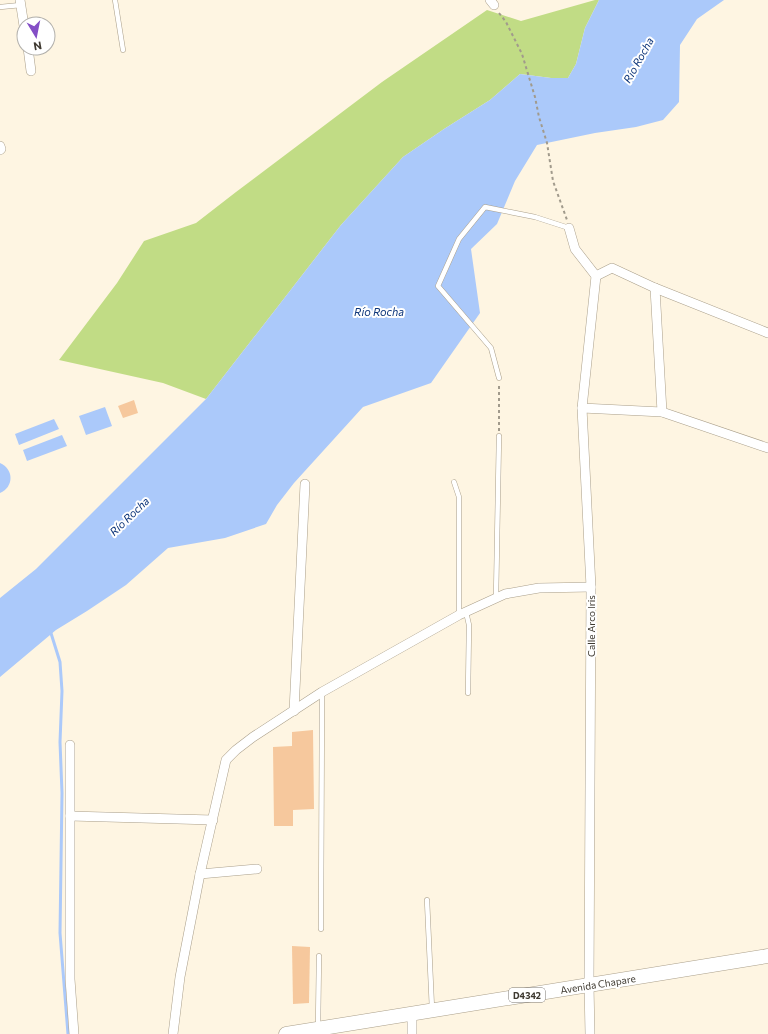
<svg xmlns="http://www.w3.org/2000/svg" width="768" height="1034" font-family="Commissioner,sans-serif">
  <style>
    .green { fill: #c1dc85 }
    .water { fill: #abc9fa }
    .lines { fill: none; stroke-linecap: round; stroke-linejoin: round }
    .stream { stroke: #abc9fa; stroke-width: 3 }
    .building { fill: #f6c89d }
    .service-casing { stroke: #aa9f8a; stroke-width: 5.5 }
    .minor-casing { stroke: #aa9f8a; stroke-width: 10 }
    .primary-casing { stroke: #aa9f8a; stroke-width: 15 }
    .path { stroke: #a19a8c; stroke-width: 2; stroke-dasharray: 3 3; stroke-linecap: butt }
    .service { stroke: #fff; stroke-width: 4.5 }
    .minor { stroke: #fff; stroke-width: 9 }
    .primary { stroke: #fff; stroke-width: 14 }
    .labels { text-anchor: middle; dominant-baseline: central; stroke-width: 4; stroke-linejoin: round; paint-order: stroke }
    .shield { fill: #fff; stroke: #78746e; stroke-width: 1 }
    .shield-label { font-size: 9px; font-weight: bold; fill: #3e3930 }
    .street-label { font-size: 10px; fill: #3e3930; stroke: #fff }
    .water-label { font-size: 11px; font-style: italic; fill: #0c3479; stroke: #fff }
  </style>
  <rect width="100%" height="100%" fill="#fef5e2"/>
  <!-- green -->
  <polygon class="green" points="595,0 599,0 585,28 576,64 568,78 551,78 520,74 490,100 444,129 403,157 341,225 206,399 163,383 59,360 117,283 144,241 196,223 236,192 382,82 487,10 521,21"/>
  <!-- water -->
  <g class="water">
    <polygon points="599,0 724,0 697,19 680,45 679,102 663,120 636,127 595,133 537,145 515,181 497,224 471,249 480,313 431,383 363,407 294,483 277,505 266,524 225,538 168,548 126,585 87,611 56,630 0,677 0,598 36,569 206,399 341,225 403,157 444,129 490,100 520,74 551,78 568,78 576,64 585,28"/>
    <polygon points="105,407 112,426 86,435 79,416"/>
    <polygon points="54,419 59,429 19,445 15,434"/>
    <polygon points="62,435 67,446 27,461 23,450"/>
    <path d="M0,463C14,469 14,487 0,493Z"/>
  </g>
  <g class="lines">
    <!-- stream -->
    <polyline class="stream" points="50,630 60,662 62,691 60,742 62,793 60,933 68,1034"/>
  </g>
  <!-- building -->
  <g class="building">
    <polygon points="134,400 138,413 123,418 118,406"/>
    <polygon points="313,730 314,809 293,810 293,826 274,826 273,747 292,746 292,732"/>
    <polygon points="292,946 310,947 309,1003 293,1004"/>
  </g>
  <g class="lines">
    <!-- service casing -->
    <g class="service-casing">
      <g id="service">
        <polyline points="115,0 123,50"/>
        <polyline points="0,7 21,5"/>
        <polyline points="499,378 491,348 438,286 459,239 485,207 535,217 569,228"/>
        <polyline points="454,482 459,497 459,615"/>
        <polyline points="496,598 499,436"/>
        <polyline points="466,612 469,625 468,693"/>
        <polyline points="427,900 432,1009"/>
        <polyline points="321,929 322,692"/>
        <polyline points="318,1027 319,956"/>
      </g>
    </g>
    <!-- minor casing -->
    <g class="minor-casing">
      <g id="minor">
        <polyline points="20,0 24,26"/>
        <polyline points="490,0 494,5"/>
        <polyline points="28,48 31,71"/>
        <polyline points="0,146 1,149 0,150"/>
        <polyline points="569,228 575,249 596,276 582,408 591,587 589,985 590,1034"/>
        <polyline points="596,276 612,268 655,288 768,333"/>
        <polyline points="655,288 662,412"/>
        <polyline points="582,408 662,412 768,448"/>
        <polyline points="294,711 305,484"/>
        <polyline points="70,745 70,979 74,1034"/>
        <polyline points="70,816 213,820"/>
        <polyline points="200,874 257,869"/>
        <polyline points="412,1014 412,1034"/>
        <polyline points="173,1034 180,977 200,874 226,760 236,750 253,737 322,692 459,615 505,594 539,588 591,587"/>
      </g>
    </g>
    <!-- primary casing -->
    <g class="primary-casing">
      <polyline id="primary" points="286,1034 768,956"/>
    </g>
    <!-- path -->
    <g class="path">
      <polyline points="499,13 506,22 522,54 535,97 539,117 547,143 553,181 567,220"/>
      <polyline points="499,431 499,385"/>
    </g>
    <!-- service -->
    <use href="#service" class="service"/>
    <!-- minor -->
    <use href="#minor" class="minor"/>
    <!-- primary -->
    <use href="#primary" class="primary"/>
  </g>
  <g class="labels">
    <!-- shield labels -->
    <rect class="shield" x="509" y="988" width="36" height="14" rx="3"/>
    <g class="shield-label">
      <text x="527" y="995">D4342</text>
    </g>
    <!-- street labels -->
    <g class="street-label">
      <text transform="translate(591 626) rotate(-90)">Calle Arco Iris</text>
      <text transform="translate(598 984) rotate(-9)">Avenida Chapare</text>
    </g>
    <!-- water labels -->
    <g class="water-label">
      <text transform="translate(638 60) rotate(-61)">Río Rocha</text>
      <text x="379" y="311">Río Rocha</text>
      <text transform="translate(129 516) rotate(-44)">Río Rocha</text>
    </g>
  </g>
  <!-- north arrow -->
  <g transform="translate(36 36) rotate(170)"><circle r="19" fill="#ffffff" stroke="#b2b0ac"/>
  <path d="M0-3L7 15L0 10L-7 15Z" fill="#844ec6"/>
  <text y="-6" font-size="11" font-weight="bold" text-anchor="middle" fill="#3e3930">N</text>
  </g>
</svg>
